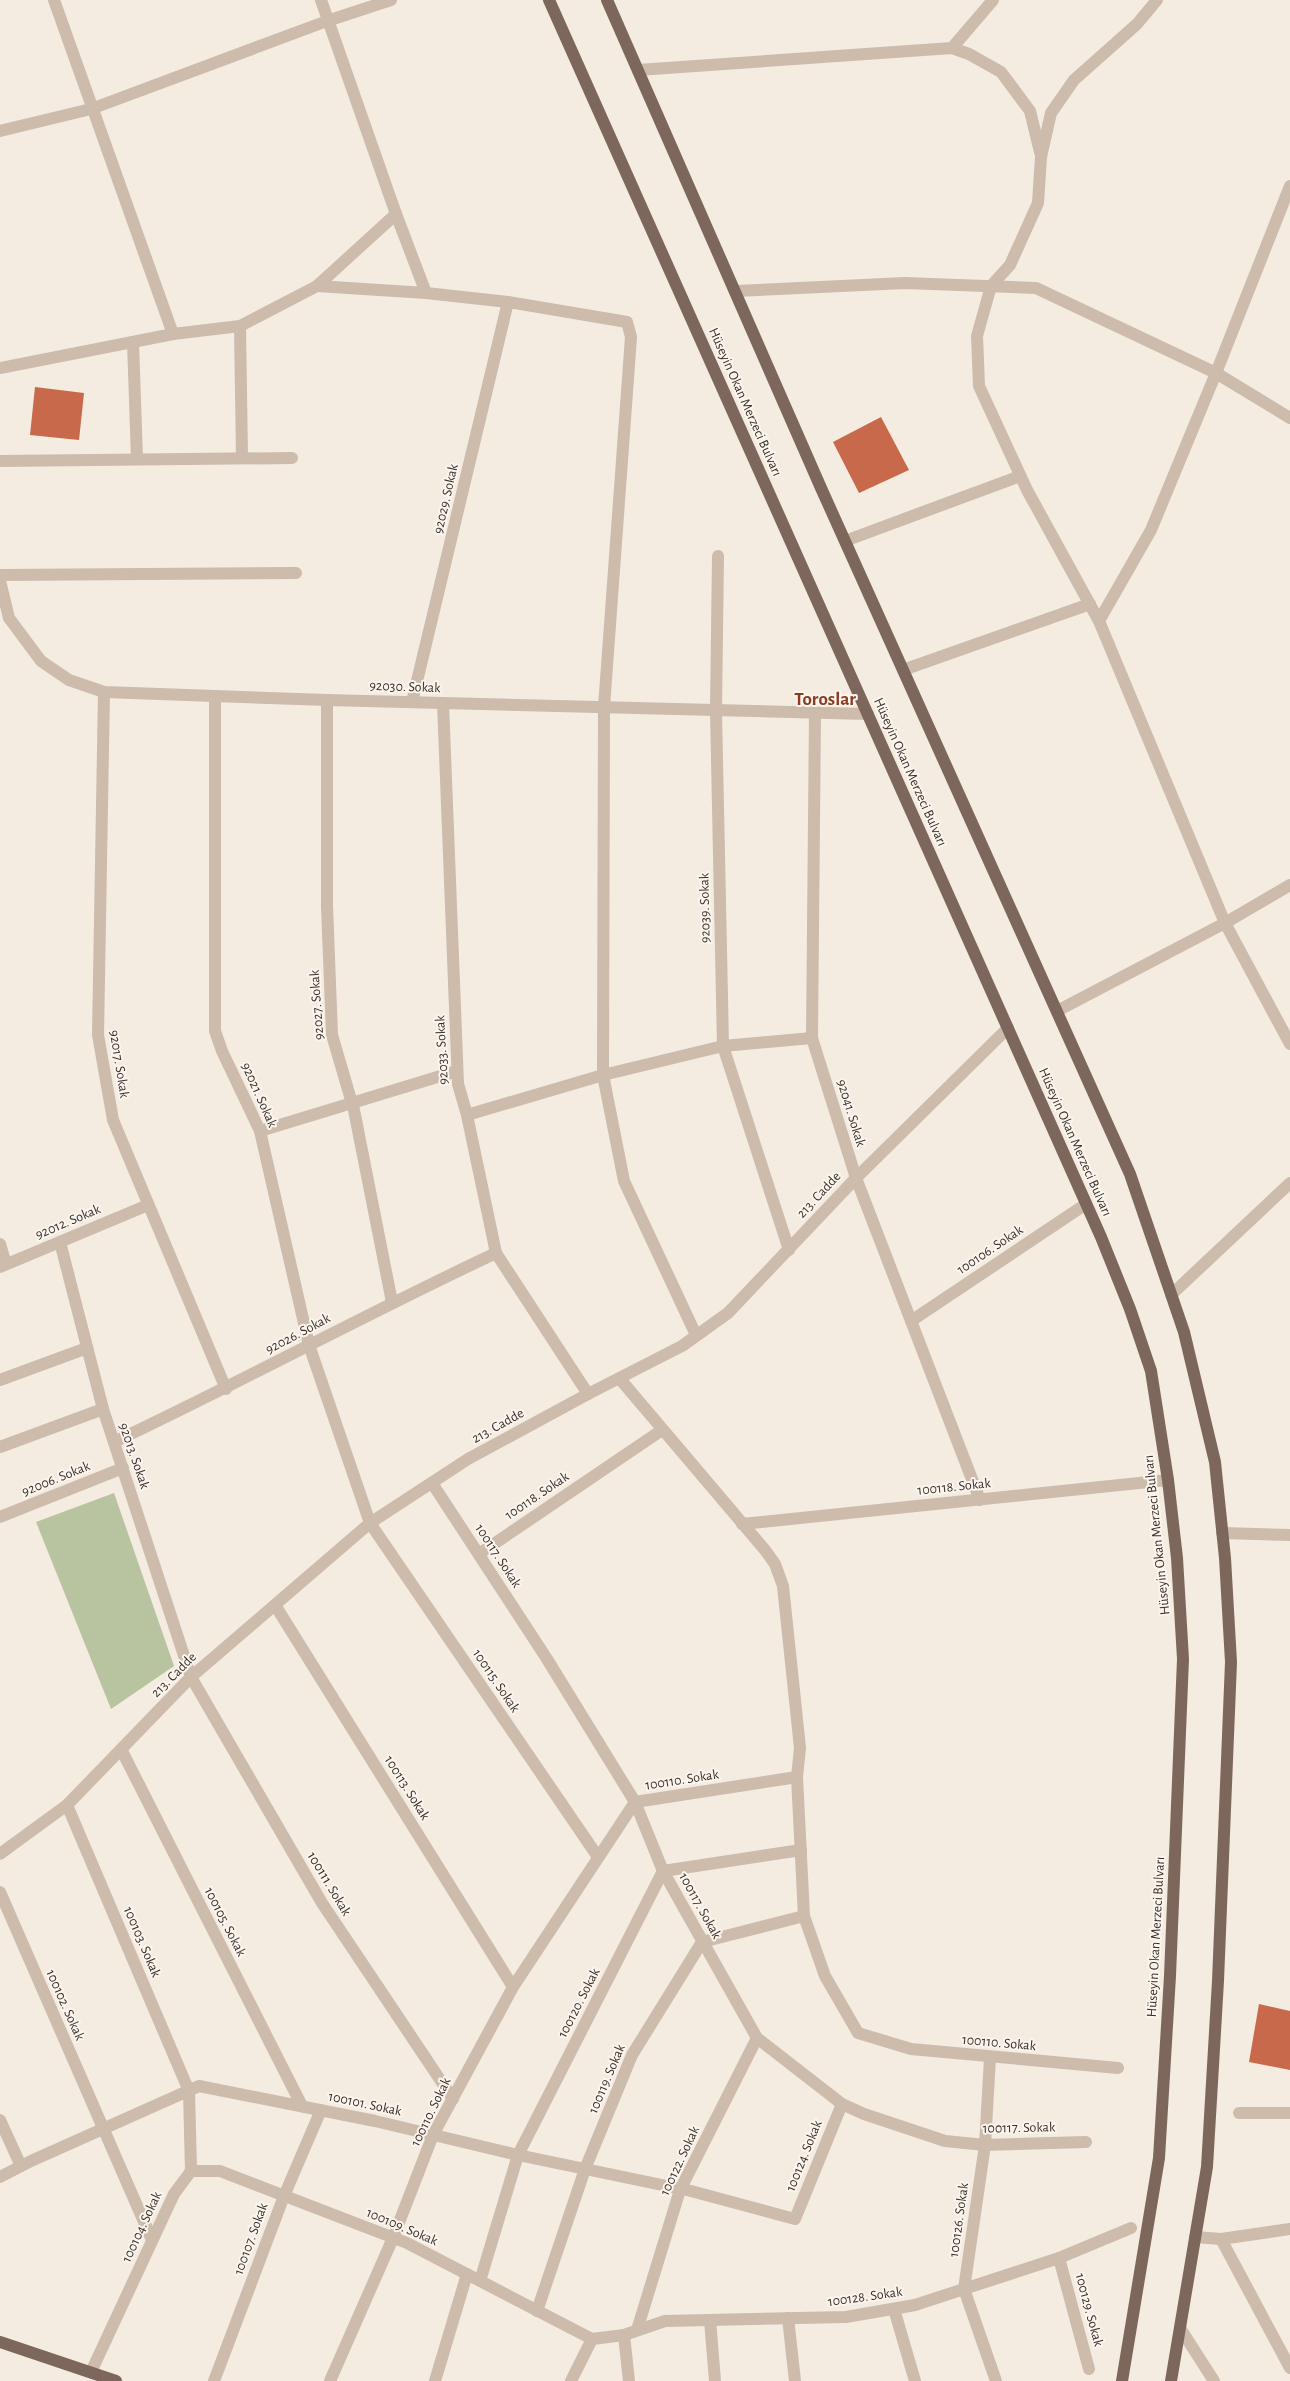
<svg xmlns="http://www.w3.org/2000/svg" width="1290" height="2381" font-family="'Alegreya Sans',sans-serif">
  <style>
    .green { fill: #b8c4a0 }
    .building { fill: #c8694b }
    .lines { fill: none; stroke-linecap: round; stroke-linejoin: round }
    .minor { stroke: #cdbbac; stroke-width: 12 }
    .major { stroke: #7d675c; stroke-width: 12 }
    .labels { text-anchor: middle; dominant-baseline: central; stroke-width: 4; stroke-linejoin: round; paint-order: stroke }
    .street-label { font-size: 14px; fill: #3b302b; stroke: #fbf5ee }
    .district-label { font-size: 19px; font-weight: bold; fill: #8c3b22; stroke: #fbf5ee }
  </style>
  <rect width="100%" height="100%" fill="#f4ebe1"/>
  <!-- green -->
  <polygon class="green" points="114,1493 174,1666 111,1709 36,1522"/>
  <!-- building -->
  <g class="building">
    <polygon points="35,387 84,393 79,440 30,435"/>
    <polygon points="881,417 909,470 859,493 833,442"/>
    <polygon points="1259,2004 1290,2011 1290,2070 1249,2062"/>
  </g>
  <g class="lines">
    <!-- minor -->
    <g class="minor">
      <polyline points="54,0 173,334"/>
      <polyline points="321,0 396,214 426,293"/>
      <polyline points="1157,0 1137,24 1074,80 1051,113 1041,157 1038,203 1010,265 991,286 977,336 979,386 1027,490 1099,621 1225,923 1290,1044"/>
      <polyline points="952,48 993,0"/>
      <polyline points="638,70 952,48 969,54 1001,72 1030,111 1040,152"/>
      <polyline points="0,131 91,109 327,21 391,0"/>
      <polyline points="317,286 426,293 508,302 627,322 631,337 604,707 603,1075 624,1181 696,1335"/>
      <polyline points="735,291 905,283 1036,288 1216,373 1290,418"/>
      <polyline points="240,326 242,458"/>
      <polyline points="133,342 137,459"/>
      <polyline points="0,368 173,334 240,326 317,286 396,214"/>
      <polyline points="0,461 292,458"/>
      <polyline points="845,541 1020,476"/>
      <polyline points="718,556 716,711 723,1046 789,1250"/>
      <polyline points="0,575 296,573"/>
      <polyline points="0,581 9,618 41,661 69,680 104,692 327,700 868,714"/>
      <polyline points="1099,621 1151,530 1216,373 1290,186"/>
      <polyline points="903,670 1090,604"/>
      <polyline points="104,692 98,1035 113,1120 226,1389"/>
      <polyline points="215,696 215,1031 222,1051 260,1131 309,1345 370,1523 598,1857"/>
      <polyline points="327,700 327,906 332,1035 354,1110 392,1302"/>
      <polyline points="412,702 508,302"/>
      <polyline points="443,703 458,1084 467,1115 496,1253 588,1394"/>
      <polyline points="815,713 812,1038 856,1178 980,1500"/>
      <polyline points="1057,1011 1225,923 1290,885"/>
      <polyline points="467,1115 603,1075 723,1046 812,1038"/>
      <polyline points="260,1131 457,1071"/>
      <polyline points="60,1242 103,1409 191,1677 322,1903 453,2099"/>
      <polyline points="0,1244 6,1264"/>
      <polyline points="0,1267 148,1205"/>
      <polyline points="1171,1295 1290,1183"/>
      <polyline points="911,1321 1086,1204"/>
      <polyline points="620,1379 765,1550 775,1564 783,1586 800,1748 797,1777 804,1916 825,1976 858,2033 911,2049 1118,2068"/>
      <polyline points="0,1380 87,1348"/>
      <path d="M114,1442C243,1381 368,1313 496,1253"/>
      <polyline points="0,1447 103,1409"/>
      <polyline points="432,1483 547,1659 635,1802 663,1871 757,2038 842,2104 864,2114 945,2141 985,2145 1086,2142"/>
      <polyline points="0,1517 123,1468"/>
      <polyline points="742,1524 1168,1480"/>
      <polyline points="1222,1533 1290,1535"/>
      <polyline points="479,1554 662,1430"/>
      <polyline points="275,1605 513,1987"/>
      <polyline points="122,1751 302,2106"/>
      <polyline points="67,1805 189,2091 191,2171 174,2194 91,2372"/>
      <polyline points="0,1854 67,1805 191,1677 370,1523 468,1459 588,1394 682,1346 728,1313 856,1178 1008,1028"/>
      <polyline points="0,1892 152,2240"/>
      <polyline points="990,2058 985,2145 964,2289 996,2381"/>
      <polyline points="1239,2113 1290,2113"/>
      <polyline points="0,2120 21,2166"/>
      <polyline points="191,2171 220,2171 407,2243 592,2339"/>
      <polyline points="0,2177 31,2161 199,2086 375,2121 518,2155 691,2191 795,2219 842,2104"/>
      <polyline points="1195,2237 1221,2239 1290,2229"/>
      <polyline points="1221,2239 1290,2368"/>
      <polyline points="1059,2258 1089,2369"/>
      <polyline points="480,2281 518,2155 663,1871 801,1850"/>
      <polyline points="894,2309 915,2381"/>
      <polyline points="537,2311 585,2169 632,2055 702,1942 804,1916"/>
      <polyline points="788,2318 795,2381"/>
      <polyline points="710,2320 715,2381"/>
      <polyline points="1180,2328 1214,2381"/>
      <polyline points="637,2330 680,2190 757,2038"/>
      <polyline points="624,2335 629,2381"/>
      <polyline points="592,2339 624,2335 665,2321 846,2317 915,2305 1059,2258 1131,2228"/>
      <polyline points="214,2381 284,2196 321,2110"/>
      <polyline points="330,2381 393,2238 433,2135 513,1987 635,1802 797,1777"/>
      <polyline points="435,2381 467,2274"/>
      <polyline points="571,2381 592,2339"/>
    </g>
    <!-- major -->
    <g class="major">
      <polyline points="549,0 1101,1237 1130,1309 1151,1371 1168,1480 1177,1558 1183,1659 1170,1976 1159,2158 1122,2381"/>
      <polyline points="607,0 821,488 1130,1174 1184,1332 1215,1462 1225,1558 1231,1662 1218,1981 1207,2167 1171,2381"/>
      <polyline points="0,2342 116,2381"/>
    </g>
  </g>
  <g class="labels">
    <!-- street labels -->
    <g class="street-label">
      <text transform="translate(745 402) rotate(66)">Hüseyin Okan Merzeci Bulvarı</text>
      <text transform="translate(446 499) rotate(-77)">92029. Sokak</text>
      <text transform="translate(405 687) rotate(2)">92030. Sokak</text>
      <text transform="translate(910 772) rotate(66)">Hüseyin Okan Merzeci Bulvarı</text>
      <text transform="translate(705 908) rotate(-91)">92039. Sokak</text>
      <text transform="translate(317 1005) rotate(-94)">92027. Sokak</text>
      <text transform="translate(442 1050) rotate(-93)">92033. Sokak</text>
      <text transform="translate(119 1064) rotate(81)">92017. Sokak</text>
      <text transform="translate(259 1095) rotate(66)">92021. Sokak</text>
      <text transform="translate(851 1113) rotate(73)">92041. Sokak</text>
      <text transform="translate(1075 1142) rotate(66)">Hüseyin Okan Merzeci Bulvarı</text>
      <text transform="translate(819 1195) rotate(-47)">213. Cadde</text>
      <text transform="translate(68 1222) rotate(-23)">92012. Sokak</text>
      <text transform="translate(990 1250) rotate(-34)">100106. Sokak</text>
      <text transform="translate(298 1334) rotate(-28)">92026. Sokak</text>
      <text transform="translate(498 1426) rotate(-29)">213. Cadde</text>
      <text transform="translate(134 1456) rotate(71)">92013. Sokak</text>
      <text transform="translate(56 1479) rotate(-22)">92006. Sokak</text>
      <text transform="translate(954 1487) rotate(-6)">100118. Sokak</text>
      <text transform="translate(537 1496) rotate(-34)">100118. Sokak</text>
      <text transform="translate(1157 1535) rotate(-96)">Hüseyin Okan Merzeci Bulvarı</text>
      <text transform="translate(498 1556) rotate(57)">100117. Sokak</text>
      <text transform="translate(174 1675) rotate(-45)">213. Cadde</text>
      <text transform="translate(496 1681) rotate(56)">100115. Sokak</text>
      <text transform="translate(682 1780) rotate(-9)">100110. Sokak</text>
      <text transform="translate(407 1788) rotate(58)">100113. Sokak</text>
      <text transform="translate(329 1884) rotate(59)">100111. Sokak</text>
      <text transform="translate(700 1906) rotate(61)">100117. Sokak</text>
      <text transform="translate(225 1922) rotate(63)">100105. Sokak</text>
      <text transform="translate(1156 1937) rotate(-87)">Hüseyin Okan Merzeci Bulvarı</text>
      <text transform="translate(142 1942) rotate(67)">100103. Sokak</text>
      <text transform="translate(579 2003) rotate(-63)">100120. Sokak</text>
      <text transform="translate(65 2005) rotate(66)">100102. Sokak</text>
      <text transform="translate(999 2043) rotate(5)">100110. Sokak</text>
      <text transform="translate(607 2079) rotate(-67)">100119. Sokak</text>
      <text transform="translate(365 2104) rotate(12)">100101. Sokak</text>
      <text transform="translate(431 2112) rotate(-64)">100110. Sokak</text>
      <text transform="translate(1019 2128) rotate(-1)">100117. Sokak</text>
      <text transform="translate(804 2156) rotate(-68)">100124. Sokak</text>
      <text transform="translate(680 2161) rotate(-65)">100122. Sokak</text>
      <text transform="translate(959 2220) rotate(-82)">100126. Sokak</text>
      <text transform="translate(142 2227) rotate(-65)">100104. Sokak</text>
      <text transform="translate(402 2227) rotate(23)">100109. Sokak</text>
      <text transform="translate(251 2239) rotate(-70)">100107. Sokak</text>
      <text transform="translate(865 2297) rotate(-8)">100128. Sokak</text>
      <text transform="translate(1089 2310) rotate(75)">100129. Sokak</text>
    </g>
    <!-- district labels -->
    <g class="district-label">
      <text x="825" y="699">Toroslar</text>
    </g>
  </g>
</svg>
